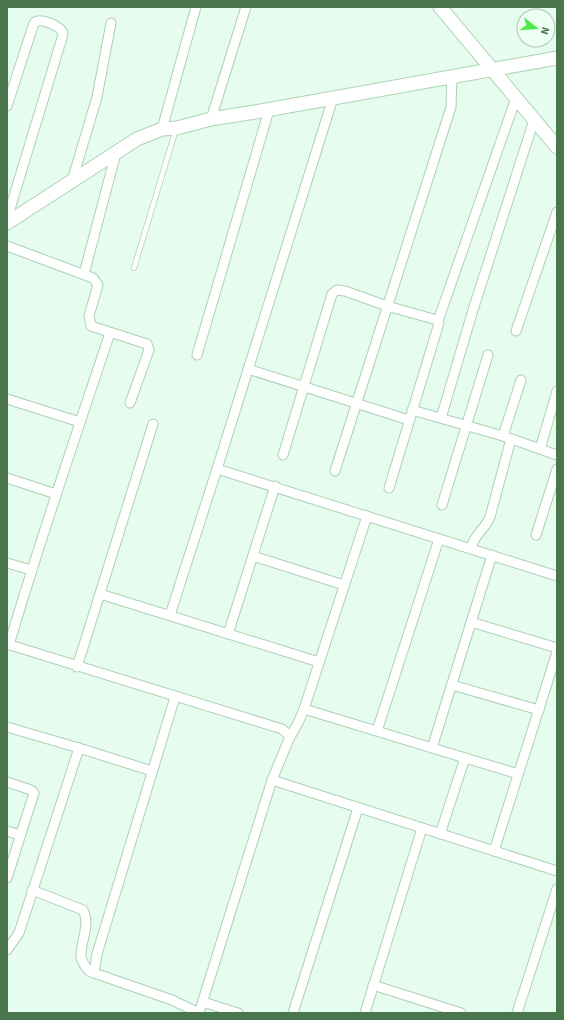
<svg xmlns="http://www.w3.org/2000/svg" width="564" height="1020" font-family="'Source Sans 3',sans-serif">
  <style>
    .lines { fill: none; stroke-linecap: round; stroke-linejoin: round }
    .lane-casing { stroke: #aed0b5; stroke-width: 6 }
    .street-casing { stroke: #aed0b5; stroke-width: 11 }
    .secondary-casing { stroke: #acd3b3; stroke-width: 15 }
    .lane { stroke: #fff; stroke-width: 4.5 }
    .street { stroke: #fff; stroke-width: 9 }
    .secondary { stroke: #fff; stroke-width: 13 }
  </style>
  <rect width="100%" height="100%" fill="#e6fcee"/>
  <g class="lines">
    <!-- lane casing -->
    <g class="lane-casing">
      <polyline id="lane" points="134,268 176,129"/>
    </g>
    <!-- street casing -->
    <g class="street-casing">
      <g id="street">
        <path d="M7,106L33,26L35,22C42,18 60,26 63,33L62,38L7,219"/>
        <polyline points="211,119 246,7"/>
        <polyline points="162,129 196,7"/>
        <polyline points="72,181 97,97 111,23"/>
        <polyline points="7,246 93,278 98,285 89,316 91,326 147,344 149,350 130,403"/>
        <polyline points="84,274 116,153"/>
        <polyline points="438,321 516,98"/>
        <polyline points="516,331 557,212"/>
        <polyline points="197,355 269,110"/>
        <polyline points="248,369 409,420"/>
        <polyline points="7,399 80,422"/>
        <polyline points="412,410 503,436 557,455"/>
        <polyline points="441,418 473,310 534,120"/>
        <polyline points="503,436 521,380"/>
        <polyline points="540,449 557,391"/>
        <polyline points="283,455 332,294 337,290 345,291 387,306 437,320 439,323 389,488"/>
        <polyline points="217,469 557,576"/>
        <polyline points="335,471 451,107 452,76"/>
        <polyline points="7,478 56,494"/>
        <polyline points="442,505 488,355"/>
        <polyline points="536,535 557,469"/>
        <path d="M471,548C475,533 484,531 490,517L511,439"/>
        <polyline points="253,556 344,585"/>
        <polyline points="7,563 31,570"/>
        <polyline points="100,594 319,662"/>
        <polyline points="170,615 217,469 333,98"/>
        <polyline points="471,622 557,648"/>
        <polyline points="228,634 275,486"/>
        <polyline points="7,644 282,729 289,735 289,739 272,780 199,1013"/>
        <path d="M9,645C40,540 75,437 110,333"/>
        <polyline points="77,667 153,424"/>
        <polyline points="452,685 539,710"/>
        <polyline points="304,709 518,774"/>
        <polyline points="7,727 79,748 152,771"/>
        <polyline points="377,731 439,539"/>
        <polyline points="289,739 299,721 304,709 367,516"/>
        <polyline points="432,748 492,555"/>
        <polyline points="272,780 557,871"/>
        <polyline points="7,782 31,790 34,793 7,878"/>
        <polyline points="7,831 20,835"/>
        <polyline points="440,834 465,758"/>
        <polyline points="494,851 557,652"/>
        <path d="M32,890L83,910C91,925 80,942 81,957C82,963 86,967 89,971L94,973L97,954L175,697"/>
        <polyline points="7,950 19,933 79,748"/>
        <polyline points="94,973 172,1000 199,1013"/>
        <polyline points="373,985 461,1013"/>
        <polyline points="203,1002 238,1013"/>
        <polyline points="293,1013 358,808"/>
        <polyline points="365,1013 422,828"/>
        <polyline points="517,1013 557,889"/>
      </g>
    </g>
    <!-- secondary casing -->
    <g class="secondary-casing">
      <g id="secondary">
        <polyline points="440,7 557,147"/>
        <polyline points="7,223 137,139 162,129 177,128 211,119 255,112 557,58"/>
      </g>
    </g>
    <!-- lane -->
    <use href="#lane" class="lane"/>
    <!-- street -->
    <use href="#street" class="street"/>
    <!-- secondary -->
    <use href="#secondary" class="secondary"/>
  </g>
  <!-- border -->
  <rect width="564" height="1020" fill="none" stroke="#4a764e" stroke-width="16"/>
  <!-- north arrow -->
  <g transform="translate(536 28) rotate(107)"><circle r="19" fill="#edfff3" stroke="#acc8b1"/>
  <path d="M0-3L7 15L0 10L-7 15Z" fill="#52e74b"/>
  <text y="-6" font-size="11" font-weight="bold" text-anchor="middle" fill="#4a764e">N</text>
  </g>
</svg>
